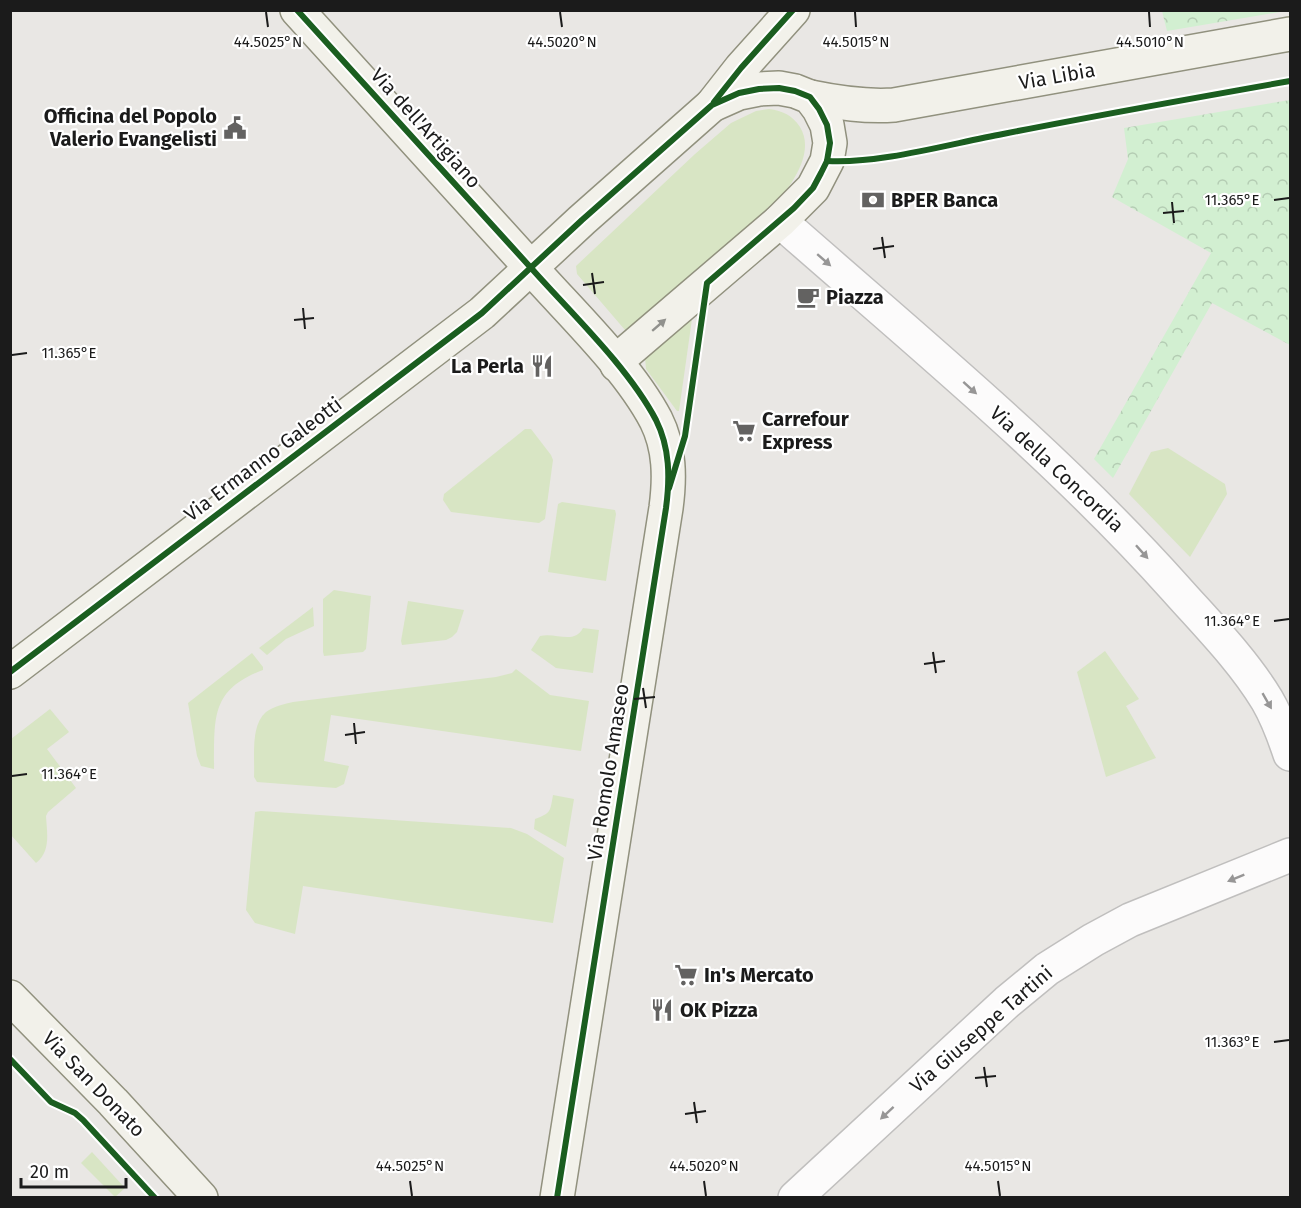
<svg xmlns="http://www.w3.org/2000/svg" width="1301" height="1208" font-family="'Fira Sans',sans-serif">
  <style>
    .grass { fill: #d8e5c4 }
    .park { fill: url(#park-crowns) }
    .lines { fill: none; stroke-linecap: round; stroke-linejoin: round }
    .street-casing { stroke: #c0bfbe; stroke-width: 36 }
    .secondary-casing { stroke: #91917e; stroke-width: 36 }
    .street { stroke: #fcfbfb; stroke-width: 33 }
    .secondary { stroke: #f2f1ea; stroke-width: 33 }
    .cycleway-casing { stroke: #fff; stroke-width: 10 }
    .cycleway { stroke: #1b5e20; stroke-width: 6 }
    .oneway { fill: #979696 }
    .oneway2 { fill: #91918d }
    .ticks { fill: none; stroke: #1b1b1b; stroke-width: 2 }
    .labels { text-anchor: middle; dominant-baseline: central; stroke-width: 4.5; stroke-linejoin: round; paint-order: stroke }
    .street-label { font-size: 20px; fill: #1b1b1b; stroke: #fff }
    .poi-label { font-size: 20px; font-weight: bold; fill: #1b1b1b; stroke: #fff; text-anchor: start }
    .ticks-label { font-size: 15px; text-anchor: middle; fill: #1b1b1b; stroke: #fff; stroke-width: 4.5; stroke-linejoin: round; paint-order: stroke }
  </style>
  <defs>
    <pattern id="park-crowns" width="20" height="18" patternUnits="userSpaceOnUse" patternTransform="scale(1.5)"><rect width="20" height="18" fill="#d2efd1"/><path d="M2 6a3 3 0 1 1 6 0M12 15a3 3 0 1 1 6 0" fill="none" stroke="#b4ccb3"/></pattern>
  </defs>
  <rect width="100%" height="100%" fill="#e9e7e4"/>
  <!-- grass -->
  <g class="grass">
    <path d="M769,109C783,111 792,115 800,127C811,145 802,166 792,182C779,202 758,218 740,234C704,266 666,298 630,330H625L577,274L576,266L695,154L731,123L756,111Z"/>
    <polygon points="689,319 692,319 679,411 677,411 646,369 645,357"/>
    <polygon points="525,429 531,429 551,455 553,460 545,519 539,523 451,512 443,500 444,494"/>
    <polygon points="1168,448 1225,484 1227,494 1190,557 1129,494 1151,452"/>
    <polygon points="562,502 615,510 616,514 606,581 548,572 558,504"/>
    <polygon points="334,590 371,596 366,649 363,652 324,656 323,652 323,599"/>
    <polygon points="408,601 464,610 457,632 452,637 446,640 402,645 401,641"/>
    <polygon points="313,607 314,626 286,639 267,655 259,648"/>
    <path d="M583,628L599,630L593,673L556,668L531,650L540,636C556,632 574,645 583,628Z"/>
    <polygon points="1105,651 1139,699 1126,706 1156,758 1106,777 1077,672"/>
    <path d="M252,653L263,667V670C209,690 215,720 214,769L201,766L197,756L188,703Z"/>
    <path d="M516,669L550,695L589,701L581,751L331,715L324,761L349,766L344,784L336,788L257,782L254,777C255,757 250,726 266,712C274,706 285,704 293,702L496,677L512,673Z"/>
    <path d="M50,709L69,732L47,749L76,788L48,812L46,816C47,833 51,851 36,863L11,835V739Z"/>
    <path d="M553,795L574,799L566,847L534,829L535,819C551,813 550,812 553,795Z"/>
    <polygon points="261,811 511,828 527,834 564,858 553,923 303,886 295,934 255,923 246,910 255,812"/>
    <polygon points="92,1152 125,1188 115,1197 81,1163"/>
  </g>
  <!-- park -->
  <g class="park">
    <polygon points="1162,11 1162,10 1286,11 1167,31"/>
    <polygon points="1290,100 1290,345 1212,303 1113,478 1094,459 1211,253 1112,197 1128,159 1124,128"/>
  </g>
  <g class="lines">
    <!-- street casing -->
    <g class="street-casing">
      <g id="street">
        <path d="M780,221C915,340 1055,454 1175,588C1207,624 1242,659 1267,700C1277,717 1284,736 1290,754"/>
        <polyline points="795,1198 1007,1002 1047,969 1093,940 1130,920 1290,855"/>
      </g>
    </g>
    <!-- secondary casing -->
    <g class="secondary-casing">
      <g id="secondary">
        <path d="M297,10C375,96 454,182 532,269C572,314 628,367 656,420C670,448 670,478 666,508L557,1198"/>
        <path d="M810,97C839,103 865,107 894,105L1290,34"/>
        <polyline points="712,105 741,68 793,10"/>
        <polyline points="10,672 482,313 582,220 712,105 739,93 759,89 779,88 795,91 810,97 819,109 827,125 830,143 827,161 813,188 780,221 621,357 617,365"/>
        <polyline points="10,997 113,1102 201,1198"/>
      </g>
    </g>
    <!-- street -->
    <use href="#street" class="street"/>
    <!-- secondary -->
    <use href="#secondary" class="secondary"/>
    <!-- cycleway casing -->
    <g class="cycleway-casing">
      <g id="cycleway">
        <path d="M297,10C375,96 454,182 532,269C572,314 628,367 656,420C670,448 670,478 666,508L557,1198"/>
        <polyline points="714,102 741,68 793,10"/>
        <path d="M827,161C880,164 949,144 1003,134C1098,115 1194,98 1290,81"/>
        <polyline points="10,672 482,313 582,220 712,105 739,93 759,89 779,88 795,91 810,97 819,109 827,125 830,143 827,161 821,173 813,188 794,208 707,283 685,436 669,488"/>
        <polyline points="10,1059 51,1102 75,1113 83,1120 155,1198"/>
      </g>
    </g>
    <!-- cycleway -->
    <use href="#cycleway" class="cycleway"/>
  </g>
  <!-- one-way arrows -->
  <defs><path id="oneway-solid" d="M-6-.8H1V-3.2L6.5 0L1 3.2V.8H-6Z" transform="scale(1.5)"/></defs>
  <g class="oneway">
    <use href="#oneway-solid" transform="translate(824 260) rotate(41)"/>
    <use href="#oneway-solid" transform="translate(970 388) rotate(42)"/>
    <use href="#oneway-solid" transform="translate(1142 552) rotate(48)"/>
    <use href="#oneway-solid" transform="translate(1267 701) rotate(60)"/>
    <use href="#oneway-solid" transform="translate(1236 878) rotate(158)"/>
    <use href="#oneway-solid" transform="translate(887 1113) rotate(137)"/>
  </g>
  <use class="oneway2" href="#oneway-solid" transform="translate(659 325) rotate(-41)"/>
  <!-- ticks -->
  <path class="ticks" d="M266,12L268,27M560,12L562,27M855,12L856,27M1149,12L1150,27M1274,200L1289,198M1172,202L1174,223M1163,213L1184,211M882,237L885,258M873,249L894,246M592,273L595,294M583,285L604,282M303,308L305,329M294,320L314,318M12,355L27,353M1274,621L1289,619M933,652L936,673M924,664L945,661M643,688L646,708M634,699L655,697M354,723L356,744M345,735L365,732M12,776L27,774M1274,1042L1289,1040M984,1067L987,1087M975,1078L996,1076M694,1102L697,1123M685,1114L706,1111M410,1181L412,1196M704,1181L706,1196M998,1181L1000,1196"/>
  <!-- icons -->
  <defs>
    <g id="civic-bare" transform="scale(1.8)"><path d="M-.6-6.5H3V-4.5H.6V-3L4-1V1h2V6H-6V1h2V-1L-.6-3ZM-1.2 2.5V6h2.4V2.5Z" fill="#636261" stroke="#fff" stroke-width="2.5" paint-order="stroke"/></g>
    <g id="bank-bare" transform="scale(1.8)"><path d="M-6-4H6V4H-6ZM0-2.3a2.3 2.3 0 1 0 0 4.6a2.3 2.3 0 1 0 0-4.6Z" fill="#636261" stroke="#fff" stroke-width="2.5" paint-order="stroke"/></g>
    <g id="cafe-bare" transform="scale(1.8)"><path d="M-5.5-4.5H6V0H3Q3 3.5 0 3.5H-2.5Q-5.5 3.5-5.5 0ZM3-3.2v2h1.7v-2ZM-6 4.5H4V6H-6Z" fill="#636261" stroke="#fff" stroke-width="2.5" paint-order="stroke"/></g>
    <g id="restaurant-bare" transform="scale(1.8)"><path d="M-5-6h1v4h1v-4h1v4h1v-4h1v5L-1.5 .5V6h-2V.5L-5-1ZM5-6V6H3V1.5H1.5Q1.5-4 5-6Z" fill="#636261" stroke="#fff" stroke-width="2.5" paint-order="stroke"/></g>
    <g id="supermarket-bare" transform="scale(1.8)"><path d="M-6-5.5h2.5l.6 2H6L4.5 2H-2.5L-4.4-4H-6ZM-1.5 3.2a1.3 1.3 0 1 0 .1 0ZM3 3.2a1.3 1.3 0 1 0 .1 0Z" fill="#636261" stroke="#fff" stroke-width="2.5" paint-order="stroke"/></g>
  </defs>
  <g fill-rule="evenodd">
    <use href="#civic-bare" x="235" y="128"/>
    <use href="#bank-bare" x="873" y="200"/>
    <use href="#cafe-bare" x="808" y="297"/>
    <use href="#restaurant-bare" x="542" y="366"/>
    <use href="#supermarket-bare" x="744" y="431"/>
    <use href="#supermarket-bare" x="686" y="975"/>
    <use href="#restaurant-bare" x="662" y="1010"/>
  </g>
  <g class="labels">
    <!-- street labels -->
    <g class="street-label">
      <text transform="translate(1057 76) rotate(-10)">Via Libia</text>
      <text transform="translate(426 128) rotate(48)">Via dell'Artigiano</text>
      <text transform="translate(263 459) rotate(-37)">Via Ermanno Galeotti</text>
      <text transform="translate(1057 469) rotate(43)">Via della Concordia</text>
      <text transform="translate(608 772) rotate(-81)">Via Romolo Amaseo</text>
      <text transform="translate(981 1029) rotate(-41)">Via Giuseppe Tartini</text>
      <text transform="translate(94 1084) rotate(46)">Via San Donato</text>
    </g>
    <!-- poi labels -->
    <g class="poi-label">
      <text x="217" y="116" text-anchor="end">Officina del Popolo<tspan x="217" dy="23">Valerio Evangelisti</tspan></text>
      <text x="891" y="200">BPER Banca</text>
      <text x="826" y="297">Piazza</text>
      <text x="524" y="366" text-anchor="end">La Perla</text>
      <text x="762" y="419">Carrefour<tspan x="762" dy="23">Express</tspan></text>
      <text x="704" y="975">In's Mercato</text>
      <text x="680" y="1010">OK Pizza</text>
    </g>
  </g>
  <g class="ticks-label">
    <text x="268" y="47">44.5025°N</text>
    <text x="562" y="47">44.5020°N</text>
    <text x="856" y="47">44.5015°N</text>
    <text x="1150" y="47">44.5010°N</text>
    <text x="1232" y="205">11.365°E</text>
    <text x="69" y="358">11.365°E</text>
    <text x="1232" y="626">11.364°E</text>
    <text x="69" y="779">11.364°E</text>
    <text x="1232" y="1047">11.363°E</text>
    <text x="410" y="1171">44.5025°N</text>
    <text x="704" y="1171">44.5020°N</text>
    <text x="998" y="1171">44.5015°N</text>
  </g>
  <!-- border -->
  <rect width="1301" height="1208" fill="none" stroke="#1b1b1b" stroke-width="24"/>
  <!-- scale -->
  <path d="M21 1178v9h105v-9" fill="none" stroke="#1b1b1b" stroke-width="3"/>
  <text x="30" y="1178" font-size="18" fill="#1b1b1b" stroke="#ffffff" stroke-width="4.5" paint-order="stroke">20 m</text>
</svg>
